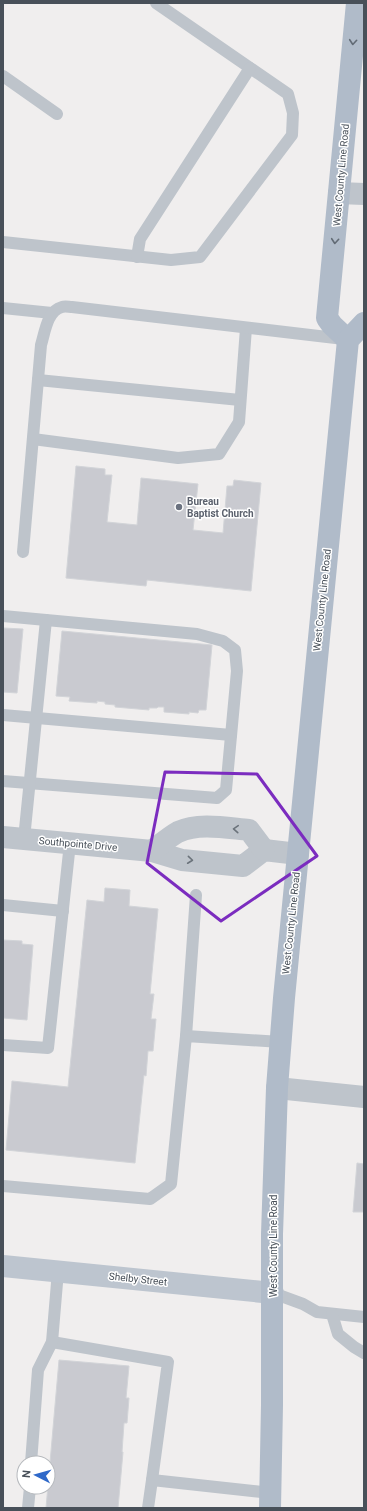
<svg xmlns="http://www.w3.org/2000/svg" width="367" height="1511" font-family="Roboto,sans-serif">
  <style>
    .building { fill: #c9cad0; stroke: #d2d4d8 }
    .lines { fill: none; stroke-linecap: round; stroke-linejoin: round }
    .lane { stroke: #bec4cb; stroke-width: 12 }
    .street { stroke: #bec4cb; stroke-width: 22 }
    .secondary { stroke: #bdc5cf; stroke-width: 22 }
    .primary { stroke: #b0bbc9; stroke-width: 22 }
    .oneway { stroke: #626b75 }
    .oneway2 { stroke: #6b737b }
    .marked { fill: none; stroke: #7b2cbf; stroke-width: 3; stroke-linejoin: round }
    .worship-dot { fill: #6b7280; stroke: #fff; stroke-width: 1.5 }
    .labels { text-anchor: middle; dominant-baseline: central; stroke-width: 3; stroke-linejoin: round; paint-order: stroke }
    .street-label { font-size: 10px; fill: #485059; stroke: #fff }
    .worship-label { font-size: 10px; font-weight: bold; fill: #5b616d; stroke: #fff; text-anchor: start }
  </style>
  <rect width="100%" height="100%" fill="#f0eeee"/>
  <!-- building -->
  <g class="building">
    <polygon points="76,466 105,469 105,475 112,475 107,522 137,525 141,478 198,484 193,530 223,533 227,486 233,486 234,480 261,483 251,591 147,580 146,586 66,578"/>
    <polygon points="3,628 23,629 17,693 3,692"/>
    <polygon points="62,631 212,645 206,710 199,710 198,713 189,712 189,714 164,712 164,707 158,707 157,708 149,708 149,710 115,707 115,705 105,704 105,702 97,701 97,703 69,701 70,697 56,696"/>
    <polygon points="105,888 130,890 129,906 158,909 150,994 154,994 151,1019 156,1019 153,1051 148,1051 146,1076 144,1075 135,1163 6,1150 12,1081 68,1087 87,900 104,902"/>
    <polygon points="3,940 22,941 22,944 33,945 27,1020 3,1018"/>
    <polygon points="357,1163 364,1164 364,1212 353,1212"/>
    <polygon points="59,1360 129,1366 126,1398 129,1398 127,1423 124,1423 122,1452 123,1452 118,1508 46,1508"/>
  </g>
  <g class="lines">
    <!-- lane -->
    <g class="lane">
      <polyline points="3,76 57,114"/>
      <polyline points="3,242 171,260 200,257 292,135 293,113 288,94 156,3"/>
      <polyline points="137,257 140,239 250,68"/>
      <polyline points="3,308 52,313"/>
      <polyline points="38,380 240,400"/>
      <polyline points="33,439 178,458 219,454 239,422 246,328"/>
      <path d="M23,552L41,345C45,332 47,311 62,307C65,306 69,307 72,307L344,339"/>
      <polyline points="3,616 197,634 223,641 235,650 237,671 226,790 217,798 3,781"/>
      <polyline points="3,715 231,735"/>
      <polyline points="24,839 46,620"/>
      <polyline points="3,905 63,911"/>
      <polyline points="186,1036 196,895"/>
      <polyline points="3,1045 48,1048 70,843"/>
      <polyline points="3,1186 150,1199 171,1184 186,1036 281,1042"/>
      <polyline points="273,1293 303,1304 317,1312 364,1317"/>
      <polyline points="332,1314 338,1334 354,1347 364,1353"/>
      <polyline points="52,1342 168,1362 152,1480"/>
      <polyline points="31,1463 38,1370 52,1342 58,1271"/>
      <polyline points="28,1508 30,1487"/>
      <polyline points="148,1508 152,1480 271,1493"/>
    </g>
    <!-- street -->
    <g class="street">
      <polyline points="339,193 364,194"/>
      <polyline points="3,837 152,851 182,860 243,866 264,850 298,854"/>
      <path d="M152,851C160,845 169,837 178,832C199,822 227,828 249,830L264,850"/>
      <polyline points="277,1088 364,1097"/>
    </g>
    <!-- secondary -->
    <polyline class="secondary" points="3,1266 273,1293"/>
    <!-- primary -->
    <g class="primary">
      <polyline points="348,340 332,325 327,318 357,3"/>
      <polyline points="270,1508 272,1405 272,1234 277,1088 284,998 348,340 364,323"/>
    </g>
  </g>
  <!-- one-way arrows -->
  <defs><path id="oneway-chevron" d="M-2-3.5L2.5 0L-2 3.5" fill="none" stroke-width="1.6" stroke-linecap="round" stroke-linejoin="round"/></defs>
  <g class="oneway">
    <use href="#oneway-chevron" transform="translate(353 42) rotate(95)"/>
    <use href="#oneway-chevron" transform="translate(335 241) rotate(95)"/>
  </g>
  <g class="oneway2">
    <use href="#oneway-chevron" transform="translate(236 829) rotate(-176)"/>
    <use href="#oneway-chevron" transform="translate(190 860) rotate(6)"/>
  </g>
  <!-- marked area -->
  <path class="marked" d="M165,772L257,774L317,856L221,921L147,863Z"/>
  <!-- markers -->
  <circle class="worship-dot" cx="179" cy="507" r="4"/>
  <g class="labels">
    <!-- street labels -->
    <g class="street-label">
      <text transform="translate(341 175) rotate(-85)">West County Line Road</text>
      <text transform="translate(322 600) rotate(-84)">West County Line Road</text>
      <text transform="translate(78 844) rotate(5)">Southpointe Drive</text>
      <text transform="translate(291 923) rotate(-84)">West County Line Road</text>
      <text transform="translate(273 1246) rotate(-90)">West County Line Road</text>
      <text transform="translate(138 1279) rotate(6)">Shelby Street</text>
    </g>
    <!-- worship labels -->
    <g class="worship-label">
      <text x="187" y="501">Bureau<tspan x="187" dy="12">Baptist Church</tspan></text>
    </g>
  </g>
  <!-- border -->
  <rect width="367" height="1511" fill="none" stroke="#485059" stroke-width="8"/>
  <!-- north arrow -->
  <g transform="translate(36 1475) rotate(276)"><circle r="19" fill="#ffffff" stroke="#b6b9bd"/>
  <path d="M0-3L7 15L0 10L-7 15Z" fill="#2f69c9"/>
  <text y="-6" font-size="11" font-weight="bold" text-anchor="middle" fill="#485059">N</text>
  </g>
</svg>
